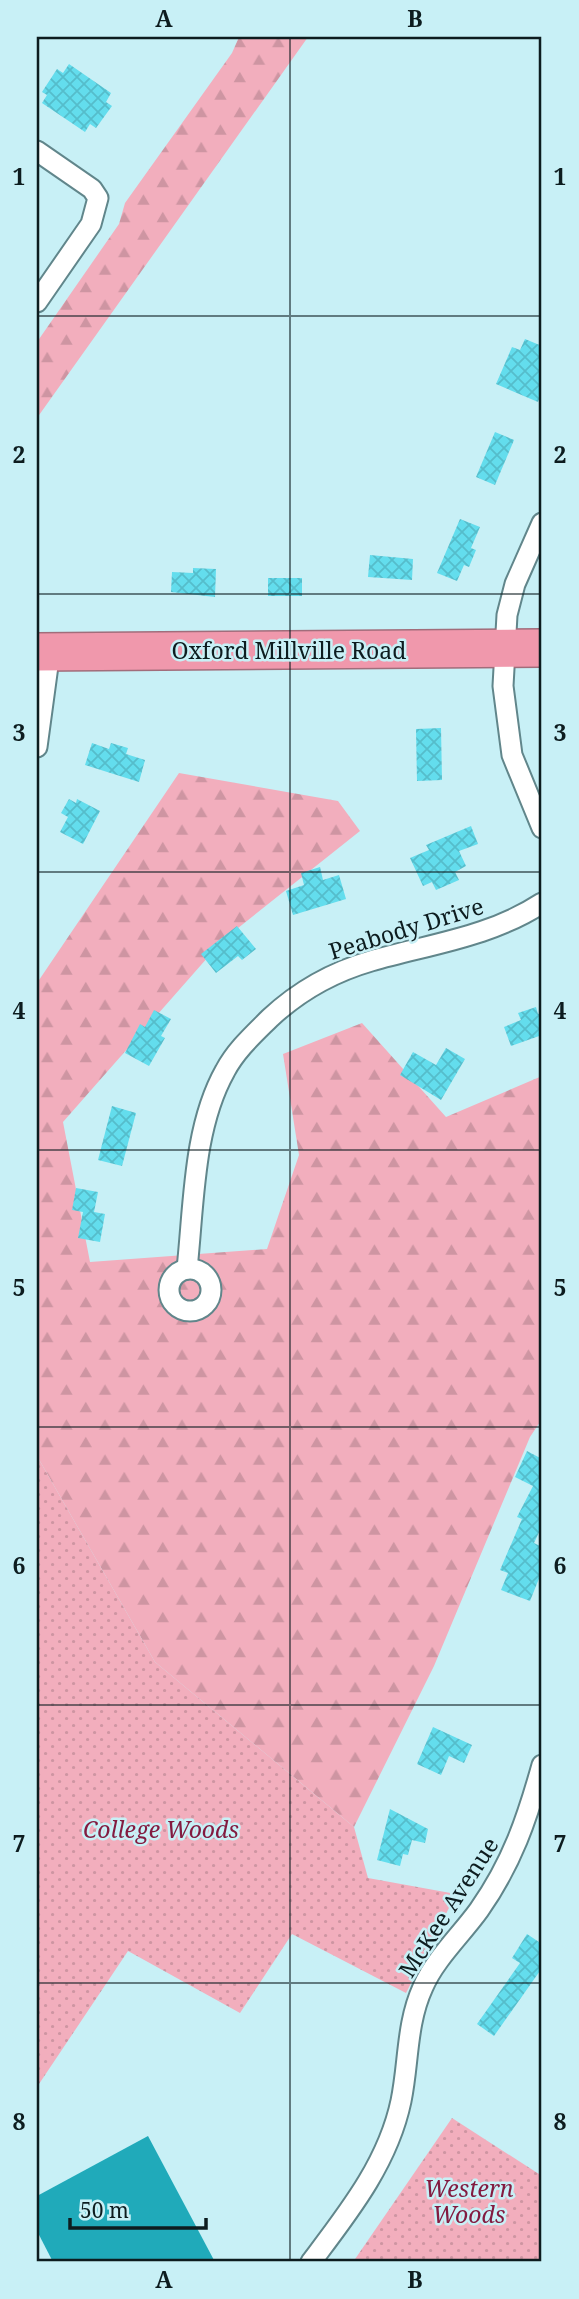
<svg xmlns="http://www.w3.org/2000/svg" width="579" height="2299" font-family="'Noto Serif',serif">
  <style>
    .forest { fill: url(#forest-firs) }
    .park { fill: url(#park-dots) }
    .water { fill: #20aaba }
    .building { fill: url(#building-cross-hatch) }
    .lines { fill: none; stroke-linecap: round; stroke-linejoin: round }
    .street-casing { stroke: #61868b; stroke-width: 23 }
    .highway-casing { stroke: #a16d7b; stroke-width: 40 }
    .street { stroke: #fff; stroke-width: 19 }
    .highway { stroke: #f098ac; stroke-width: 37 }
    .grid { fill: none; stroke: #0d1c1f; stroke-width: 2; stroke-opacity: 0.55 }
    .labels { text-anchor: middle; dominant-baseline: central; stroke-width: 5; stroke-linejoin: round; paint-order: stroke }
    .street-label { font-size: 23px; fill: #0d1c1f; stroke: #c8f0f6 }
    .park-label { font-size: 23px; font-style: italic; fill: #831b40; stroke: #c8f0f6 }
    .neatline { fill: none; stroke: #0d1c1f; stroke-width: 2.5 }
    .grid-label { font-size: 23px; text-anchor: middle; font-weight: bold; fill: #0d1c1f }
  </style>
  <defs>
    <pattern id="forest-firs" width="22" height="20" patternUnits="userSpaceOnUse" patternTransform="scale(1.75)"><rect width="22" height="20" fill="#f2aebd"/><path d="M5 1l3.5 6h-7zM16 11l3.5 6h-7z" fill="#ce95a2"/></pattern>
    <pattern id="park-dots" width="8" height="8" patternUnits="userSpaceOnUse" patternTransform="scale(1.75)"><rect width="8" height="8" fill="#f2aebd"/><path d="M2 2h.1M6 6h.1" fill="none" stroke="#ce95a2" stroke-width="1.8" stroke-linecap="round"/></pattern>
    <pattern id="building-cross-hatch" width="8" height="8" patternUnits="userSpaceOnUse" patternTransform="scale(1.75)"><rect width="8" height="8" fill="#63dded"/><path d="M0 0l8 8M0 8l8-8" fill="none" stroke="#55bdcb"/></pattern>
  </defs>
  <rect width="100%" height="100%" fill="#c8f0f6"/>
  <!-- forest -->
  <g class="forest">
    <polygon points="239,37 308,37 37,418 37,342 119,224 125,203 232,53"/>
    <polygon points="179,773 338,801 360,831 223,940 63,1122 90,1262 267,1249 299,1155 283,1054 362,1023 446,1117 542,1076 542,1419 530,1437 434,1666 354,1827 155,1662 37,1456 37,983"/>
  </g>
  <!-- park -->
  <g class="park">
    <polygon points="37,1456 155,1662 354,1827 368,1878 456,1894 406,1993 292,1934 240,2013 128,1951 37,2087"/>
    <polygon points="452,2118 542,2176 542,2262 353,2262"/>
  </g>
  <!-- water -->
  <polygon class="water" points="148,2136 215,2262 53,2262 37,2231 37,2196"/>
  <!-- building -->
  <g class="building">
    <polygon points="69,64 111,93 106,102 112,106 96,128 90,124 85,132 42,103 47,95 42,92 57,69 63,73"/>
    <polygon points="525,339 542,346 542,391 538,402 496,384 512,347 520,350"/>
    <polygon points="495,432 514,440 495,485 476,477"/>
    <polygon points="460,519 480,527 471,548 476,550 469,567 464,565 457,581 437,573"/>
    <polygon points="370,555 413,559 412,580 368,577"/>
    <polygon points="193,568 216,569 215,597 171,592 172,572 193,573"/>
    <rect x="268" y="578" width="34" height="18"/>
    <polygon points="441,728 442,780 417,781 416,729"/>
    <polygon points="92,743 109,749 111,743 128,748 126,754 145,760 139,782 85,765"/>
    <polygon points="69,799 76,803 77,799 100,811 83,844 60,832 68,817 61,813"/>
    <polygon points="471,826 478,844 459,851 466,866 455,872 459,880 436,890 432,882 423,886 410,858 429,850 426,845"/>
    <polygon points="320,867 323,880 339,875 346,899 293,915 286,891 304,885 301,873"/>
    <polygon points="237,926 256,949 242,960 238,956 216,973 201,954"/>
    <polygon points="536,1007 538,1014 542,1012 542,1035 511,1046 504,1027 521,1020 518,1013"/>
    <polygon points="154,1010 171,1019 161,1036 165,1038 149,1066 125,1053 140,1024 145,1027"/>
    <polygon points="446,1048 465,1059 441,1100 400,1075 413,1052 436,1065"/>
    <polygon points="112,1106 136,1113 122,1166 98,1160"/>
    <polygon points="76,1188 98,1192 94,1212 105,1214 100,1242 78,1238 83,1212 72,1210"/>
    <polygon points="527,1451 542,1459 542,1526 534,1543 542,1547 542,1571 530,1601 501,1590 508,1573 500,1570 522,1519 517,1517 533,1486 515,1477"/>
    <polygon points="433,1727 472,1745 464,1763 449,1756 441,1775 417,1764"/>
    <polygon points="390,1809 428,1829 425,1843 412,1840 408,1855 403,1854 400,1866 377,1860"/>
    <polygon points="527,1934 542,1944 542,1968 494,2036 477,2024 520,1963 512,1958"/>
  </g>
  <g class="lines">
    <!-- street casing -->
    <g class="street-casing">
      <g id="street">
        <polyline points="37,151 92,189 98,198 91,224 37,302"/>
        <polyline points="542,523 515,584 507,615 503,686 512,755 542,828"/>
        <polyline points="37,747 50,651"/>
        <path d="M187,1269C194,1205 193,1128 225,1071C236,1050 254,1034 270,1018C299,991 333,972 371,961C430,944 490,937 542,903"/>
        <circle cx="190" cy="1290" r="21"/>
        <path d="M311,2262C348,2213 388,2163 401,2101C409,2063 406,2024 423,1987C435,1959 461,1935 479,1910C512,1863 527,1819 542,1765"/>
      </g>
    </g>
    <!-- highway casing -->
    <g class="highway-casing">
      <polyline id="highway" points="37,652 542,648"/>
    </g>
    <!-- street -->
    <use href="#street" class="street"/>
    <!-- highway -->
    <use href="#highway" class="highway"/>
  </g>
  <!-- grid -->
  <path class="grid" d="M290,37V2262M37,316H542M37,594H542M37,872H542M37,1150H542M37,1427H542M37,1705H542M37,1983H542"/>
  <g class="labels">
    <!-- street labels -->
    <g class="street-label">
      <text x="289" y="650">Oxford Millville Road</text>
      <text transform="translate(406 928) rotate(-17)">Peabody Drive</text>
      <text transform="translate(448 1907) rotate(-57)">McKee Avenue</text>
    </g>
    <!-- park labels -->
    <g class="park-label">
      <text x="161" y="1829">College Woods</text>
      <text x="469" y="2188">Western<tspan x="469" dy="26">Woods</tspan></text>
    </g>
  </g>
  <!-- border -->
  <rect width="579" height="2299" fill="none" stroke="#c8f0f6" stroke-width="77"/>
  <!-- scale -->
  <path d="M70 2218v10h136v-10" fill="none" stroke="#0d1c1f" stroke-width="3.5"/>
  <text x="80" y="2218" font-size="21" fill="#0d1c1f" stroke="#c8f0f6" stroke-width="5" paint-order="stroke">50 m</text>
  <rect x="38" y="38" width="502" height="2222" class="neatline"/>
  <g class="grid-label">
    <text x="164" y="27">A</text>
    <text x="415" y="27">B</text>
    <text x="19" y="185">1</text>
    <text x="560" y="185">1</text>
    <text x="19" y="463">2</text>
    <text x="560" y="463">2</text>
    <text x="19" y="741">3</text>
    <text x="560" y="741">3</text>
    <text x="19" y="1019">4</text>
    <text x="560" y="1019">4</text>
    <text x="19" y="1296">5</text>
    <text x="560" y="1296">5</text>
    <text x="19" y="1574">6</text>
    <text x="560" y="1574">6</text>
    <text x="19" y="1852">7</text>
    <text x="560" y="1852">7</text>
    <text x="19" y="2130">8</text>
    <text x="560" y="2130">8</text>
    <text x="164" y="2288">A</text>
    <text x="415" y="2288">B</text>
  </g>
</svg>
